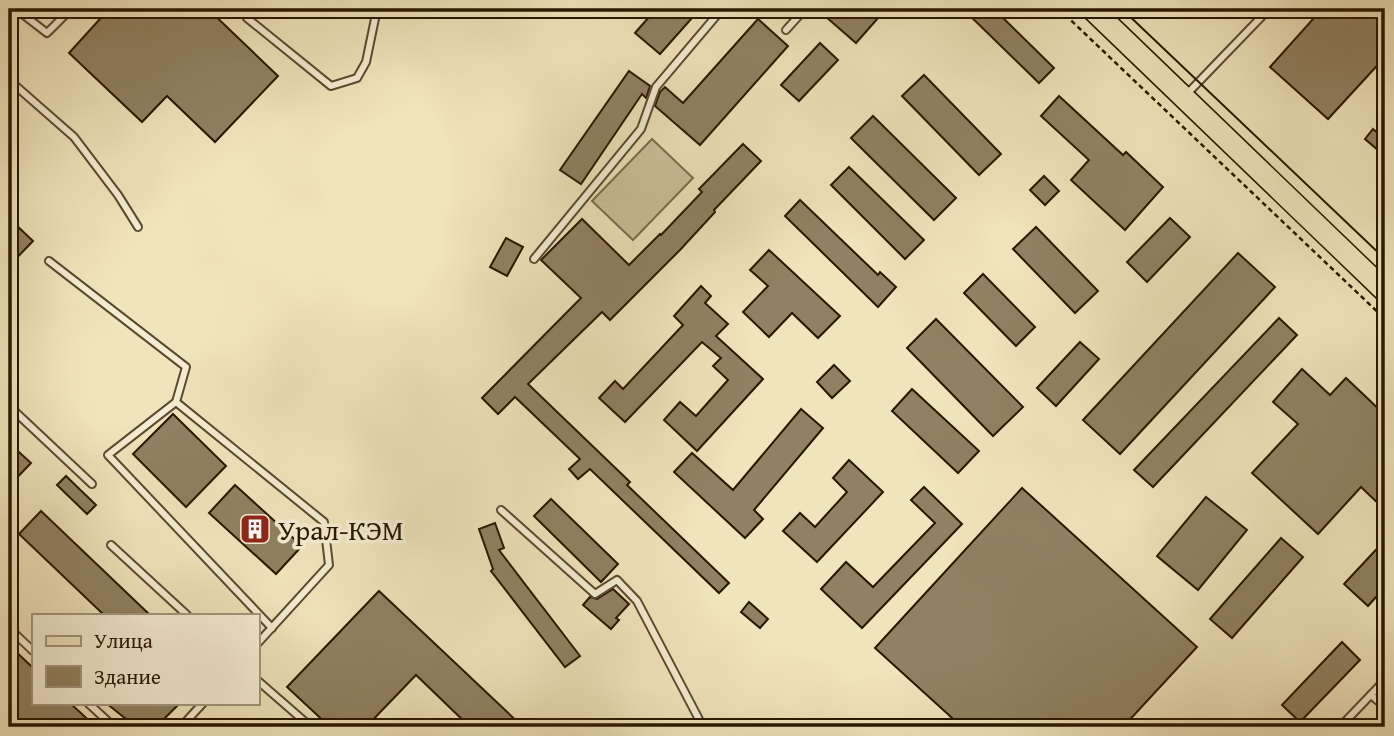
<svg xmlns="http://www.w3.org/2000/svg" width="1394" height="736" font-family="'Gentium Book Plus',serif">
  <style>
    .green { fill: #cec19c; stroke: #7c6c4e; stroke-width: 2 }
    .building { fill: #908162; stroke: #291600; stroke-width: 2 }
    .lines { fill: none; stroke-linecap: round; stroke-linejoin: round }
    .lane-casing { stroke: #5b4a2f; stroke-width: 10 }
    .primary-casing { stroke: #291600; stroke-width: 24 }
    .path { stroke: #291600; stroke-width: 2.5; stroke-dasharray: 5 3.5; stroke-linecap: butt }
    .lane { stroke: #f5edd3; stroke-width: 6 }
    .primary { stroke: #f0e4bc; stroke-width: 21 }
    .tram { stroke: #291600; stroke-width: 2 }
    .labels { text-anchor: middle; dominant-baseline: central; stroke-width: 7; stroke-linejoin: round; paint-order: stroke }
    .poi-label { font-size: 28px; fill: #291600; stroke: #f5edd3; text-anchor: start }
  </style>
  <rect width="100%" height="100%" fill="#f0e4bc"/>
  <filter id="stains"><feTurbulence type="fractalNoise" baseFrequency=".00286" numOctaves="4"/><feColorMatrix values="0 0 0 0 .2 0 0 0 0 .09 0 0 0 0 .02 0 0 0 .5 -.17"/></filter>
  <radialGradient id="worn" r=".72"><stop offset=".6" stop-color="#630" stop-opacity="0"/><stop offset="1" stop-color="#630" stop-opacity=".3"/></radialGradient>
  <!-- green -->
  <polygon class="green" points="652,139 693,178 633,240 592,201"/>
  <!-- building -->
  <g class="building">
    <polygon points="109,9 208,9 278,76 215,142 167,96 142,122 69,53"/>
    <polygon points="656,9 700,9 660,54 635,33"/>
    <polygon points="833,9 886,9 856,43 826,17"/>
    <polygon points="963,9 994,9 1054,68 1039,83"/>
    <polygon points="1322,9 1385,9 1385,57 1328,119 1270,67"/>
    <polygon points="758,19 788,46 700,145 655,106 660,92 665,87 683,103"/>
    <polygon points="820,43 838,60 799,101 781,85"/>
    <polygon points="629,71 650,86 646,98 642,94 581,184 560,170"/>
    <polygon points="924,75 1001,154 979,175 902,96"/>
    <polygon points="1059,96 1123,155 1126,152 1163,187 1125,230 1071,180 1089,160 1041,116"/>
    <polygon points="873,116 956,198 934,220 851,138"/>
    <polygon points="1373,129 1385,139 1385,156 1365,139"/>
    <polygon points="743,144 761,161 714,210 715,212 680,250 610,320 602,312 528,384 630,482 627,485 729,583 719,593 590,469 578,479 569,469 580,459 515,397 498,414 482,398 581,298 541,260 582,219 629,265 660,234 661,235 702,192 699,189"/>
    <polygon points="849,167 924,240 905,259 831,185"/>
    <polygon points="1044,176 1059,191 1045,205 1030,190"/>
    <polygon points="800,200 878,275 880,272 896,287 878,307 785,216"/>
    <polygon points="1170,218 1190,237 1147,282 1127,262"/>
    <polygon points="14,223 33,241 9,266 9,229"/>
    <polygon points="1036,227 1098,291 1075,313 1013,249"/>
    <polygon points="506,238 523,247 507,276 490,267"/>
    <polygon points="769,250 840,316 818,338 792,313 769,337 743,312 768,286 750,270"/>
    <polygon points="1238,253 1275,287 1120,454 1083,420"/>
    <polygon points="983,274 1035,327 1016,346 964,293"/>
    <polygon points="701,286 711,296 705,303 728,324 716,336 763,379 697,451 664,420 680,402 696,416 728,380 713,366 721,358 702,342 625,422 599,398 615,381 623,389 683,325 674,316"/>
    <polygon points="1279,318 1297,335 1153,487 1134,470"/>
    <polygon points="936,319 1023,407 993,436 907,348"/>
    <polygon points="1080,342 1099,359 1056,406 1037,388"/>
    <polygon points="834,365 850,381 832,398 817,382"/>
    <polygon points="1302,369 1330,395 1346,378 1385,415 1385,510 1361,487 1318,534 1252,473 1298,424 1273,402"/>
    <polygon points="912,389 979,451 958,473 892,411"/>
    <polygon points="801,409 823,428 754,510 763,519 745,538 674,472 692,453 733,490"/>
    <polygon points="173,414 226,466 186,507 133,454"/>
    <polygon points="9,443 31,463 9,486"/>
    <polygon points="849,460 883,492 817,562 783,531 800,513 815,527 847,492 833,478"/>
    <polygon points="66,476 96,505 87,514 57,485"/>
    <polygon points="235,485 302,546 276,574 209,513"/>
    <polygon points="924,487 962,524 862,628 821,589 846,562 873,587 935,523 911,500"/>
    <polygon points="1022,488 1197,647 1123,727 962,727 875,648"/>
    <polygon points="1206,497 1247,530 1198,590 1157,556"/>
    <polygon points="551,499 618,564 601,582 534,516"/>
    <polygon points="41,511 150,615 104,615 19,534"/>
    <polygon points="495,523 504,548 499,550 580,656 565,667 491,571 493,569 479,529"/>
    <polygon points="1281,538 1303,557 1232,638 1210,619"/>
    <polygon points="1385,540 1385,587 1368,606 1344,584"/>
    <polygon points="613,589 629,604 616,618 619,620 611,629 583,605 590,597 597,599"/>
    <polygon points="379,591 523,727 470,727 416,675 366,727 330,727 287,687"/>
    <polygon points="749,602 768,619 760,628 741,612"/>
    <polygon points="1342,642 1360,660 1300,722 1282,705"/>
    <polygon points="9,645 33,668 33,703 70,703 96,727 9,727"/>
    <polygon points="106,703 180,703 156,727 136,727"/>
  </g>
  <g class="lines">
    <!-- lane casing -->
    <g class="lane-casing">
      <g id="lane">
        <polyline points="16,9 47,33 71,9"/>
        <polyline points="242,9 247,18 331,86 357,78 366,62 377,9"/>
        <polyline points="786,30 805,9"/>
        <polyline points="9,80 74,137 118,195 138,227"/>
        <polyline points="1185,96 1269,9"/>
        <polyline points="534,259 641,129 656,87 722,9"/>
        <polyline points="49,261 186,367 176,402 324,522 329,565 257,644"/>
        <polyline points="176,402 108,455 272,628"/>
        <polyline points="9,406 92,484"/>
        <polyline points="501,510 595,594 617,580 637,601 703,727"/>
        <polyline points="111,545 187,615"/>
        <polyline points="9,628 33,651"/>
        <polyline points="257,680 311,727"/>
        <polyline points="1371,695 1385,707"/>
        <polyline points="88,703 114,727"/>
        <polyline points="181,727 203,703"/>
        <polyline points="1340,727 1385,680"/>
      </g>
    </g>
    <!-- primary casing -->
    <g class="primary-casing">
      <polyline id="primary" points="1092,9 1385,291"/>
    </g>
    <!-- path -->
    <polyline class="path" points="1059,9 1385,319"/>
    <!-- lane -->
    <use href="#lane" class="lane"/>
    <!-- primary -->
    <use href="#primary" class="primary"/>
    <!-- tram -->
    <polyline class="tram" points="1122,9 1385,259"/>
  </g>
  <!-- icons -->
  <defs>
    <g id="building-square" transform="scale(1.575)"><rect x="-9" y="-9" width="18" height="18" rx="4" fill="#8f2418" stroke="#f5edd3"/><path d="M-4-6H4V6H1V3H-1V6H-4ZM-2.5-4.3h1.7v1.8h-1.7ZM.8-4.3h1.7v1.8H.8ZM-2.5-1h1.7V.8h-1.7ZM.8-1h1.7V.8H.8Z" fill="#fff"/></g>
  </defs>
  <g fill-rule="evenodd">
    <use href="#building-square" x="255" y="529"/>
  </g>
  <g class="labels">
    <!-- poi labels -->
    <g class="poi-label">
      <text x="278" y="529">Урал-КЭМ</text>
    </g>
  </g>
  <!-- margin -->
  <rect width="1394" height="736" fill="none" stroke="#f0e4bc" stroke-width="35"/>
  <rect x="10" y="10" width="1373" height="715" fill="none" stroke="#291600" stroke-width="3.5"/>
  <rect x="18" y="18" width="1359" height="701" fill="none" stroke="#291600" stroke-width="2"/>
  <!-- legend -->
  <rect x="32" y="614" width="228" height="91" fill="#f5edd3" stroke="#a3977f" stroke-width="2"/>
  <rect x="46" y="636" width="35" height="10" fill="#f0e4bc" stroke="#a3977f" stroke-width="2"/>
  <text x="94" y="648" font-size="21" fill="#291600">Улица</text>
  <rect x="46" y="666" width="35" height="21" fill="#908162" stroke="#a3977f" stroke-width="2"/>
  <text x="94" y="684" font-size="21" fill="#291600">Здание</text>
  <rect width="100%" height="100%" filter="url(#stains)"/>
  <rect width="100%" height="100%" fill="url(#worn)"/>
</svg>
